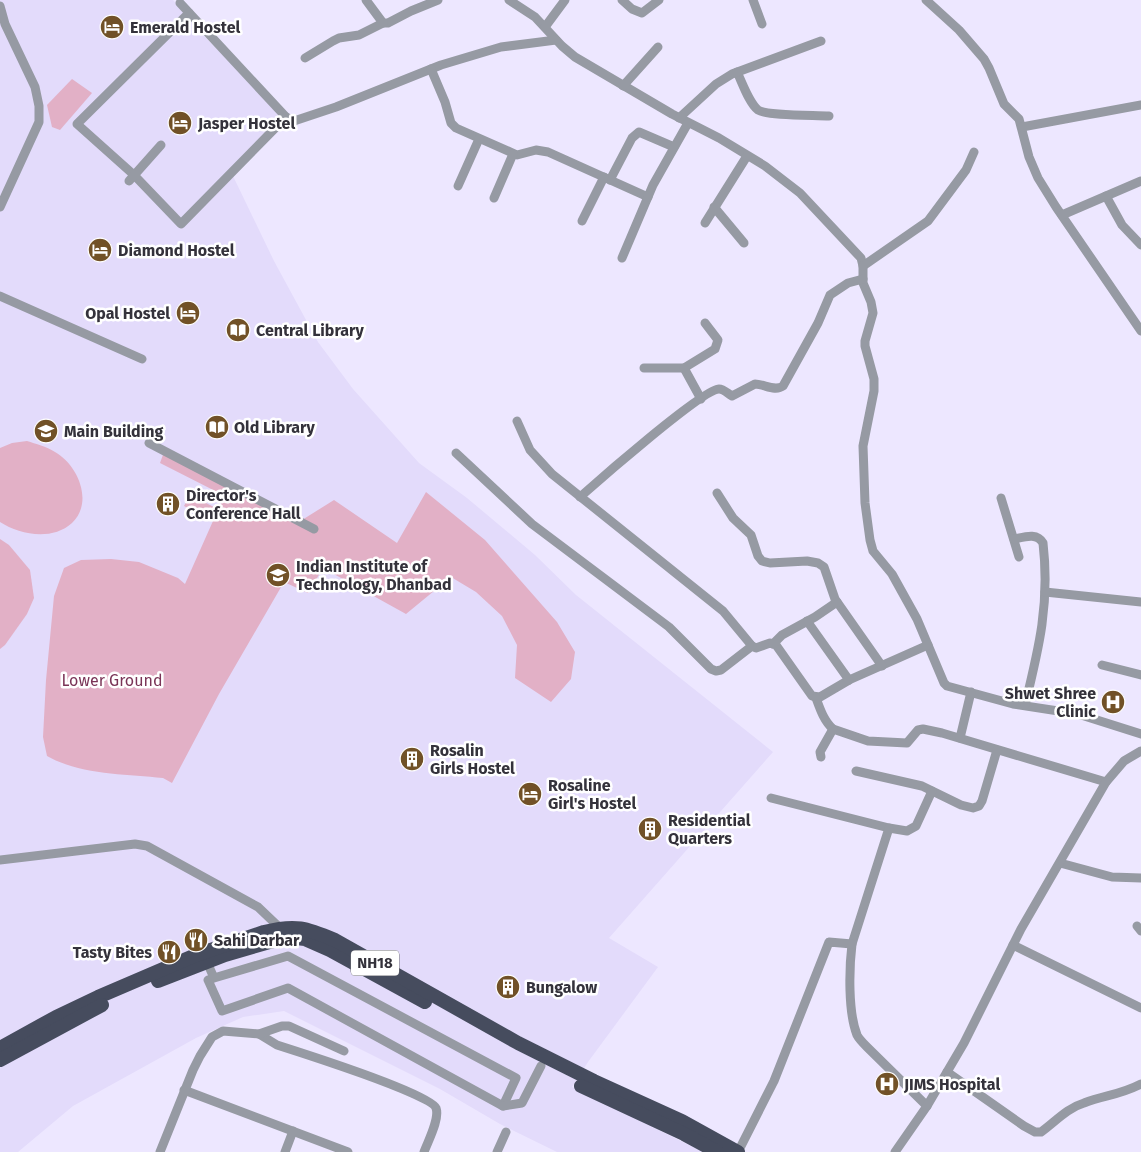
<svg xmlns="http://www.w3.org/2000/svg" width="1141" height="1152" font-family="'Fira Sans',sans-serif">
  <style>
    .built { fill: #e3dbfb }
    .green { fill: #e2b0c6 }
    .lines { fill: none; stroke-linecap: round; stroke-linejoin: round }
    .minor { stroke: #969aa3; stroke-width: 9 }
    .trunk { stroke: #464c5e; stroke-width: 14 }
    .labels { text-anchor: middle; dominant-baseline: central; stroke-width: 5; stroke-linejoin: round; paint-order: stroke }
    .shield { fill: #fff; stroke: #717076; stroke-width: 1 }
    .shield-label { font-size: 15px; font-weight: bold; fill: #34323b }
    .poi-label { font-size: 16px; font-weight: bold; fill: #34323b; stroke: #fff; text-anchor: start }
    .park-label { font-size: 16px; fill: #7a3457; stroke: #fff }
  </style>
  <rect width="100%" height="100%" fill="#ede7ff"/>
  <!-- built -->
  <polygon class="built" points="0,0 173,0 199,31 280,113 233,176 274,261 318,342 353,389 419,463 467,498 535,555 576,595 773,752 609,938 658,967 588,1062 572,1087 703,1152 557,1152 500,1124 440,1089 284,1011 243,1017 196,1038 73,1106 18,1152 0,1152"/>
  <!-- green -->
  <g class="green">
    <polygon points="72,79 92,93 60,130 52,127 47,105"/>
    <path d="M27,441C36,444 46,446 55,452C78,465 94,502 72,523C52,541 20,535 0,522V448L12,443Z"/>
    <path d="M164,452L302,520L334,500L397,543L426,492L485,540L557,622L575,652L571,679L551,702L515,678L517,645L502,616L476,592L451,577L406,614L323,568L308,593L284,582L219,694L172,783L163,778C125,774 81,775 47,756L43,737L46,680L54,596L64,568L81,560L111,559L139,562L178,578L185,584L213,521L184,506L190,495L218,509L225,496L160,463Z"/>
    <polygon points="0,539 9,545 30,570 34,598 27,614 5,645 0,649"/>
  </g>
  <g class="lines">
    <!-- minor -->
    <g class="minor">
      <polyline points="366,0 383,23 388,23 411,11 438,0"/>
      <polyline points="509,0 535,17 562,46 575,57 672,114 719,138 765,166 800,193 861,258 863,266 863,283 871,302 873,313 865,341 865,346 874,379 874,391 863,446 865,503 870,540 873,551 892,574 917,619 944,683 947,686 1013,704 1078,714 1141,734"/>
      <polyline points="622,0 632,9 642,13 659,0"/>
      <polyline points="753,0 762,24"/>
      <polyline points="926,0 959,30 984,59 989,68 1004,104 1019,119 1029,157 1038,178 1056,207 1141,331"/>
      <polyline points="180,3 286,117 294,121 336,107 441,65 501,47 556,40"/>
      <polyline points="0,6 5,24 35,87 39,106 39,122 0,207"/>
      <polyline points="189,13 77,124 134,175 181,224 286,117"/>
      <polyline points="545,27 565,0"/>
      <polyline points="305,58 333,41 339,38 359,35 383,23"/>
      <polyline points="431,69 445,102 451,123 456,128 517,155 536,150 548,152 648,197"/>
      <path d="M737,72C742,82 749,103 758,110C767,116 815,115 829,116"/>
      <polyline points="623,86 658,47"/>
      <polyline points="679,118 716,84 732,74 821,41"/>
      <polyline points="1022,127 1141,105"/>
      <polyline points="610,180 632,138 639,132 674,147"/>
      <polyline points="129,181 161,145"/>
      <polyline points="458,186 479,139"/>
      <polyline points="1106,196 1122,225 1141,245"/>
      <polyline points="494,198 513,154"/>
      <polyline points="714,207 744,243"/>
      <polyline points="1062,215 1141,181"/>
      <polyline points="582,221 604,177"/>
      <polyline points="705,223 747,156"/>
      <polyline points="622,258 653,185 688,123"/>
      <polyline points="863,266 928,221 966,170 974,152"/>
      <polyline points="0,296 142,359"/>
      <polyline points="644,368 684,368 715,349 718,340 705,323"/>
      <polyline points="684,368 701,399"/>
      <polyline points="517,421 530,450 552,474 723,611 752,646 756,648 770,643 776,645 812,696 820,697 849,680 928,645"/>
      <polyline points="149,443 314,529"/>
      <polyline points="456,453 532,524 669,627 711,669 716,671 721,670 752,646"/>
      <polyline points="717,493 733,518 751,535 758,556 762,561 770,563 807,561 818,563 824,567 835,599 882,666"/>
      <path d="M580,497C598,481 703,389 719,389C724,389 728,394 732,396L755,384C764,384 775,392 783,386L818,323L830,295L848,283L863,279"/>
      <polyline points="1001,498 1019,557"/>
      <path d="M1014,539C1024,537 1037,532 1043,543C1050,603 1039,648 1025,705"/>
      <polyline points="1045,592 1141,602"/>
      <polyline points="807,621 849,680"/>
      <polyline points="773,644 782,635 815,617 837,602"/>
      <polyline points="1102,665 1141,675"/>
      <path d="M816,698C820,709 824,721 833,729L868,741L907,743L918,730L923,729L942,733L1106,782"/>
      <polyline points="960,738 971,692"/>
      <polyline points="821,757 820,752 833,729"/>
      <polyline points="856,771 922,786 961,805 973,808 979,806 982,801 997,750"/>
      <polyline points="771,798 889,828 907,831 916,826 932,791"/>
      <path d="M889,828L852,944C849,969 848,1012 857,1035C859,1039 863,1043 867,1047L927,1106"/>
      <polyline points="0,860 135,844 147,846 258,907 280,928"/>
      <polyline points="1060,863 1112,877 1141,878"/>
      <polyline points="1137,926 1141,931"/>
      <polyline points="1013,945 1141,1008"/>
      <polyline points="207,962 214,978 288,956 516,1078 503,1106 288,988 222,1011 208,980 214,978"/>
      <path d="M259,1034L277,1045C299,1052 431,1094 436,1108C440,1119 428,1141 424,1152"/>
      <path d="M947,1072L1024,1126L1035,1132H1041C1055,1122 1067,1108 1084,1103C1105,1095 1120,1095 1141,1084"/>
      <polyline points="184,1090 348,1152"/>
      <polyline points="503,1106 522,1103 541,1066"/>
      <polyline points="160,1152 193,1070 200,1056 212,1037 223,1031 259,1034 282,1026 289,1026 344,1051"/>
      <polyline points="285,1152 293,1131"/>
      <polyline points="497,1152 506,1132"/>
      <polyline points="738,1152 774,1081 829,942 852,944"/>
      <polyline points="895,1152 927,1106 964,1043 1021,929 1106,782 1124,761 1141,751"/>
    </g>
    <!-- trunk -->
    <g class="trunk">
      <polyline points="158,981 225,955 287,937 305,939 330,950 425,1002"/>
      <path d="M0,1048L56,1017L98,997L196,955L264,932C296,924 306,928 335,940L518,1043L594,1081L682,1121L738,1152"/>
      <polyline points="0,1060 102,1005"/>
      <polyline points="581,1086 684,1134 717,1152"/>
    </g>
  </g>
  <!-- icons -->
  <defs>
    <g id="hotel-disc" transform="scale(1.25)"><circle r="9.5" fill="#715127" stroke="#fff"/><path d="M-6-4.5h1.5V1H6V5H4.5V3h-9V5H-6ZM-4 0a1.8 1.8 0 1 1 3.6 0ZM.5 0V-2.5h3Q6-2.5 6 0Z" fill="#fff"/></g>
    <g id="library-disc" transform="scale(1.25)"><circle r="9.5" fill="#715127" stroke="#fff"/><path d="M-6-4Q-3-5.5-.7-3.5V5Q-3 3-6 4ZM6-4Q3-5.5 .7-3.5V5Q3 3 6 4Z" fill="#fff"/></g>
    <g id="university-disc" transform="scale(1.25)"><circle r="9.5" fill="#715127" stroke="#fff"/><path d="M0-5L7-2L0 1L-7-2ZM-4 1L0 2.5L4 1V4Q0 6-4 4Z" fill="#fff"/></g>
    <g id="building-disc" transform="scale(1.25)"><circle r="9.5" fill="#715127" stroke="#fff"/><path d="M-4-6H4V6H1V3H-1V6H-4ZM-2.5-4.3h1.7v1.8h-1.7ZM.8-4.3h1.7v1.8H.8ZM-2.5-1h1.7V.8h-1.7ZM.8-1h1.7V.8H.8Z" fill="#fff"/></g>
    <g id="hospital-disc" transform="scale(1.25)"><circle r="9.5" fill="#715127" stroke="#fff"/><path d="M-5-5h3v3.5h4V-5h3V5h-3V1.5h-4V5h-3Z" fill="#fff"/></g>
    <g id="restaurant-disc" transform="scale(1.25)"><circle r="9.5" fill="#715127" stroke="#fff"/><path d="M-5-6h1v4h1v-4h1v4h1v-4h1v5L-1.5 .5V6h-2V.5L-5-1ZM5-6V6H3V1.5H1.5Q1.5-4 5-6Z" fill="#fff"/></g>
  </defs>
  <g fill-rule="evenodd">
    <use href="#hotel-disc" x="112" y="27"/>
    <use href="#hotel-disc" x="180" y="123"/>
    <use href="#hotel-disc" x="100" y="250"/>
    <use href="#hotel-disc" x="188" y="313"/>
    <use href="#library-disc" x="238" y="330"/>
    <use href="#library-disc" x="217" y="427"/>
    <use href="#university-disc" x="46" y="431"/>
    <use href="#building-disc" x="168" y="504"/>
    <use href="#university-disc" x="278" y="575"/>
    <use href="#hospital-disc" x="1113" y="702"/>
    <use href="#building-disc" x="412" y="759"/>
    <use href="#hotel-disc" x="530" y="794"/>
    <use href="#building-disc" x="650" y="829"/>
    <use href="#restaurant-disc" x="196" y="940"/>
    <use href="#restaurant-disc" x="169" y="952"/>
    <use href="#building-disc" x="508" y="987"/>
    <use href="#hospital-disc" x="887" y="1084"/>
  </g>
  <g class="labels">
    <!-- shield labels -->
    <rect class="shield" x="351" y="950.5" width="48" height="25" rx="4"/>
    <g class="shield-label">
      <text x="375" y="963">NH18</text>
    </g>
    <!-- poi labels -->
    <g class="poi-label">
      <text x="130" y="27">Emerald Hostel</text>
      <text x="198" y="123">Jasper Hostel</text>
      <text x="118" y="250">Diamond Hostel</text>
      <text x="170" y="313" text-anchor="end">Opal Hostel</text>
      <text x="256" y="330">Central Library</text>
      <text x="234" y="427">Old Library</text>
      <text x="64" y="431">Main Building</text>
      <text x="186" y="495">Director's<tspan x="186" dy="18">Conference Hall</tspan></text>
      <text x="296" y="566">Indian Institute of<tspan x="296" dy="18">Technology, Dhanbad</tspan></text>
      <text x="1096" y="693" text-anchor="end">Shwet Shree<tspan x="1096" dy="18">Clinic</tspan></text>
      <text x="430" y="750">Rosalin<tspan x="430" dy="18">Girls Hostel</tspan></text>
      <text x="548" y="785">Rosaline<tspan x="548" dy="18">Girl's Hostel</tspan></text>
      <text x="668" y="820">Residential<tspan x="668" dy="18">Quarters</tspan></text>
      <text x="214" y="940">Sahi Darbar</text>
      <text x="152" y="952" text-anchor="end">Tasty Bites</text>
      <text x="526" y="987">Bungalow</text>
      <text x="904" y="1084">JIMS Hospital</text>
    </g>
    <!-- park labels -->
    <g class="park-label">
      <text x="112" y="680">Lower Ground</text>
    </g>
  </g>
</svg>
